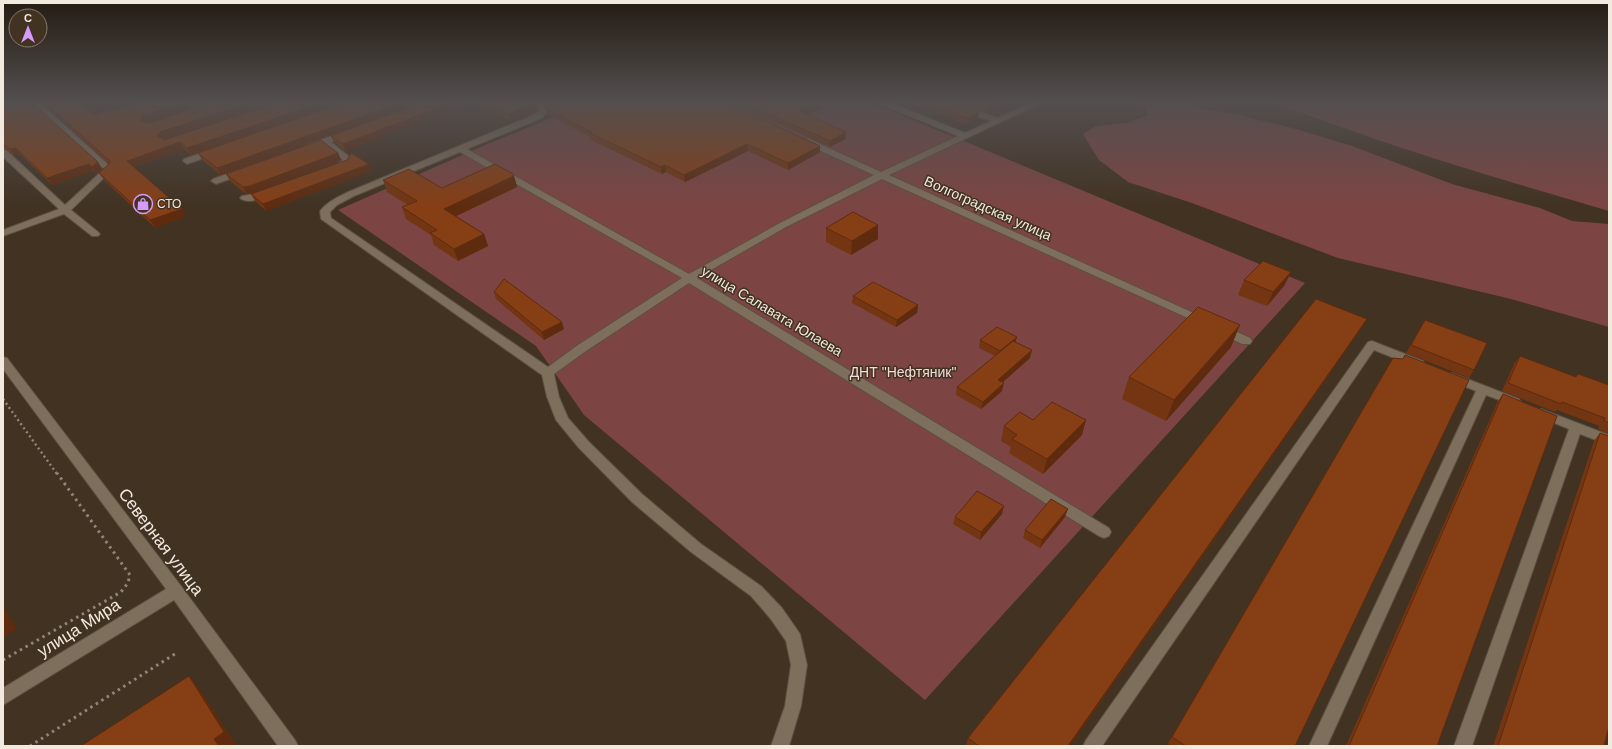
<svg xmlns="http://www.w3.org/2000/svg" width="1612" height="749" font-family="Arial,sans-serif">
  <style>
    .green { fill: #7c4543 }
    .lines { fill: none; stroke-linecap: round; stroke-linejoin: round }
    .minor-casing { stroke: #5c5041; stroke-width: 2 }
    .path-far1 { stroke: #918578; stroke-width: 2.5; stroke-dasharray: 2 3; stroke-linecap: butt }
    .path { stroke: #918578; stroke-width: 3; stroke-dasharray: 2.5 4; stroke-linecap: butt }
    .minor { fill: #7e6e5c; fill-rule: evenodd }
    .wall { fill: #733512 }
    .shaded-wall { fill: #5e2b0f }
    .building { fill: #863e15; stroke: #5e2b0f }
    .labels { text-anchor: middle; dominant-baseline: central; stroke-width: 3; stroke-linejoin: round; paint-order: stroke }
    .far-poi-label { font-size: 12px; fill: #f2e9df; stroke: #413222; text-anchor: start }
    .street-label { font-size: 14px; fill: #f2e9df; stroke: #413222 }
    .park-label { font-size: 14px; fill: #f4dad8; stroke: #413222 }
    .near-street-label { font-size: 17px; fill: #f2e9df; stroke: #413222 }
  </style>
  <rect width="100%" height="100%" fill="#413222"/>
  <!-- green -->
  <g class="green">
    <polygon points="554,102 870,102 1305,283 925,700 584,415 536,346 338,210 485,145 571,110"/>
    <polygon points="1135,102 1189,102 1202,109 1235,114 1296,129 1352,146 1452,184 1540,208 1572,221 1609,224 1609,327 1511,299 1338,258 1192,203 1128,182 1099,160 1083,134 1096,126 1126,123 1148,115 1145,107"/>
    <path d="M1274,102H1609V211C1496,178 1383,145 1274,102Z"/>
  </g>
  <g class="lines">
    <!-- minor casing -->
    <g class="minor-casing">
      <g id="minor">
        <polygon points="30,102 39,102 113,169 71,210 98,232 100,234 98,236 92,236 64,214 3,236 3,230 59,209 3,157 3,149 6,150 65,205 104,169"/>
        <path d="M535,102H543L548,110L542,118L467,149L689,274L780,223L874,175L803,143L802,141L803,139H809L881,172L958,136L880,104L879,102H889L965,133L991,121L942,104L941,102H952L998,118L1033,102H1043L889,175L1209,320L1211,322L1209,324H1201L882,179L786,227L697,278L1109,528L1111,532L1109,536L1104,538L1099,536L689,283L586,351L554,374L559,397L568,418L589,442L642,494L701,544L761,586L782,608L800,634L807,665L801,706L789,746H771L785,706L791,665L786,641L770,618L751,596L691,552L632,502L579,448L556,420L547,397L542,375L321,219L320,211C327,202 338,197 348,192L536,114L540,110ZM460,152L682,278L578,345L548,367L331,218L330,212L337,205L354,196Z"/>
        <path d="M348,130L351,131L352,133L351,135L331,142L352,159C349,166 341,171 333,169L332,167L343,160L323,145L309,150L305,147L306,145Z"/>
        <polygon points="216,148 219,149 220,151 219,153 187,164 183,161 184,159"/>
        <polygon points="243,168 246,169 247,171 246,173 216,184 211,181 213,179"/>
        <path d="M268,188L271,189L273,191C266,198 248,205 240,198L242,196L253,194Z"/>
        <polygon points="1222,325 1250,338 1252,341 1250,344 1242,344 1218,332 1216,329 1218,326"/>
        <polygon points="1372,341 1423,361 1425,364 1423,367 1419,368 1374,350 1102,746 1083,746 1086,740 1368,342"/>
        <polygon points="3,357 7,358 181,586 295,740 298,746 278,746 174,600 3,705 3,688 166,589 3,369"/>
        <polygon points="1452,373 1519,399 1521,402 1519,405 1515,406 1486,395 1327,746 1309,746 1476,391 1448,380 1446,377 1448,374"/>
        <polygon points="1541,409 1609,435 1609,445 1580,434 1472,746 1454,746 1569,429 1537,416 1535,413 1537,410"/>
      </g>
    </g>
    <!-- path-far1 -->
    <polyline class="path-far1" points="3,399 57,474"/>
    <!-- path -->
    <g class="path">
      <polyline points="3,660 121,592 128,583 130,575 57,473"/>
      <polyline points="30,746 178,652"/>
    </g>
    <!-- minor -->
    <use href="#minor" class="minor"/>
  </g>
  <!-- wall -->
  <g class="wall">
    <polygon points="3,102 102,169 96,174 93,171 52,185 20,154 15,156 3,148"/>
    <polygon points="41,102 79,102 95,115 142,102 210,102 146,123 149,123 213,102 277,102 164,139 164,140 280,102 472,102 345,151 334,142 331,136 417,104 221,175 202,160 198,153 306,116 191,155 184,149 134,167 182,209 186,216 155,228 104,180 99,173 109,164"/>
    <polygon points="473,102 536,102 538,110 510,121"/>
    <polygon points="544,102 725,102 820,152 788,170 748,151 685,182 666,172 662,174 591,140 590,137 547,114 545,108 547,106"/>
    <polygon points="728,102 819,102 820,109 807,114 845,139 830,147"/>
    <polygon points="907,102 950,102 978,118 967,125"/>
    <polygon points="956,102 1005,102 987,113"/>
    <polygon points="338,153 341,160 254,193 246,194 230,181 226,174"/>
    <polygon points="371,171 266,211 255,201 251,194"/>
    <polygon points="514,176 517,187 456,216 484,234 488,246 458,261 434,245 431,235 406,219 402,207 408,205 387,192 383,180 442,188"/>
    <polygon points="878,225 878,239 851,255 826,242 826,228"/>
    <polygon points="1291,272 1284,286 1267,306 1238,295 1244,280"/>
    <polygon points="494,292 564,329 544,340 496,299"/>
    <polygon points="853,296 918,305 917,313 896,327 852,303"/>
    <polygon points="1425,320 1474,370 1469,378 1406,353"/>
    <polygon points="1363,326 1070,746 968,746 966,745 968,738"/>
    <polygon points="980,340 1016,342 1030,358 1002,383 1002,391 981,409 956,395 957,387 995,356 979,348"/>
    <polygon points="1231,347 1166,421 1122,399 1129,377"/>
    <polygon points="1520,356 1575,377 1578,374 1609,385 1609,434 1598,429 1599,426 1557,410 1555,412 1502,391 1514,364"/>
    <polygon points="1393,358 1295,746 1171,746 1168,743"/>
    <polygon points="1503,394 1437,746 1346,746 1498,401"/>
    <polygon points="1033,420 1082,435 1043,474 1009,453 1011,447 1001,441 1004,426"/>
    <polygon points="1600,433 1604,746 1493,746 1594,441"/>
    <polygon points="1002,514 980,540 953,524 955,517"/>
    <polygon points="1065,517 1040,548 1023,538 1025,530"/>
  </g>
  <!-- shaded-wall -->
  <g class="shaded-wall">
    <polygon points="186,102 210,102 146,123 144,126 140,120 142,116"/>
    <polygon points="253,102 277,102 164,139 162,142 158,136 160,132"/>
    <polygon points="324,102 346,102 191,155 187,148"/>
    <polygon points="403,102 423,102 221,175 217,168"/>
    <polygon points="453,102 472,102 345,151 343,144"/>
    <polygon points="820,102 820,109 800,117 800,111"/>
    <polygon points="995,102 1005,102 987,113 988,106"/>
    <polygon points="537,103 538,110 510,121 508,114"/>
    <polygon points="979,112 978,118 967,125 967,118"/>
    <polygon points="846,132 845,139 830,147 830,141"/>
    <polygon points="180,142 184,149 131,168 127,161"/>
    <polygon points="747,144 748,151 685,182 684,175"/>
    <polygon points="820,146 820,152 788,170 788,163"/>
    <polygon points="16,148 20,154 15,156 10,149"/>
    <polygon points="338,153 341,160 254,193 246,194 243,187"/>
    <polygon points="98,162 102,169 96,174 92,167"/>
    <polygon points="89,164 93,171 52,185 47,178"/>
    <polygon points="369,164 371,171 266,211 263,204"/>
    <polygon points="665,165 666,172 662,174 661,167"/>
    <polygon points="514,176 517,187 448,220 444,209"/>
    <polygon points="182,209 186,216 155,228 150,220"/>
    <polygon points="878,225 878,239 851,255 852,241"/>
    <polygon points="484,234 488,246 458,261 454,249"/>
    <polygon points="1291,272 1284,286 1267,306 1273,292"/>
    <polygon points="918,305 917,313 896,327 897,320"/>
    <polygon points="1367,319 1363,326 1070,746 1068,746"/>
    <polygon points="562,322 564,329 544,340 542,332"/>
    <polygon points="1240,325 1231,347 1166,421 1174,400"/>
    <polygon points="1017,337 1015,344 999,358 1000,351"/>
    <polygon points="1032,350 1030,358 996,388 998,380"/>
    <polygon points="1004,383 1002,391 981,409 983,402"/>
    <polygon points="1086,420 1082,435 1043,474 1047,459"/>
    <polygon points="1004,506 1002,514 980,540 981,532"/>
    <polygon points="1068,509 1065,517 1040,548 1042,540"/>
    <polygon points="3,606 17,629 3,637"/>
    <polygon points="189,676 201,691 237,746 219,746 214,739"/>
  </g>
  <!-- building -->
  <g class="building">
    <polygon points="3,102 31,102 98,162 92,167 89,164 47,178 16,148 10,149 3,144"/>
    <polygon points="44,102 79,102 95,115 142,102 186,102 142,116 140,120 145,123 149,123 213,102 253,102 160,132 158,136 164,140 280,102 324,102 187,148 180,142 127,161 182,209 150,220 99,173 110,163 110,161"/>
    <polygon points="345,102 403,102 217,168 198,153"/>
    <polygon points="423,102 453,102 343,144 331,136"/>
    <polygon points="484,102 536,102 537,103 508,114"/>
    <polygon points="547,102 725,102 820,146 788,163 747,144 684,175 665,165 661,167 590,133 592,132 545,108 548,103"/>
    <polygon points="742,102 820,102 800,111 846,132 830,141"/>
    <polygon points="924,102 950,102 979,112 967,118"/>
    <polygon points="975,102 995,102 988,106"/>
    <polygon points="321,140 338,153 250,186 243,187 226,174"/>
    <polygon points="351,153 369,164 263,204 251,194 347,160"/>
    <polygon points="495,164 513,174 514,176 444,209 484,234 454,249 430,233 437,230 402,207 417,201 383,180 409,169 442,188"/>
    <polygon points="853,212 878,225 852,241 826,228"/>
    <polygon points="1263,261 1291,272 1273,292 1244,280"/>
    <polygon points="504,279 562,322 542,332 494,292"/>
    <polygon points="873,282 918,305 897,320 853,296"/>
    <polygon points="1316,299 1367,319 1068,746 979,746 968,738"/>
    <polygon points="1198,307 1240,325 1174,400 1129,377"/>
    <polygon points="1425,320 1487,343 1474,370 1411,345"/>
    <polygon points="997,327 1017,337 1000,351 980,340"/>
    <polygon points="1013,341 1032,350 998,380 1004,383 983,402 957,387"/>
    <polygon points="1405,355 1469,380 1295,746 1186,746 1172,737 1393,358 1403,359"/>
    <polygon points="1520,356 1576,377 1578,374 1609,385 1609,423 1604,421 1605,418 1562,402 1561,404 1508,383"/>
    <polygon points="1503,394 1557,416 1437,746 1349,746"/>
    <polygon points="1052,402 1086,420 1047,459 1012,439 1017,435 1004,426 1020,412 1033,420"/>
    <polygon points="1600,433 1609,436 1609,726 1604,746 1498,746"/>
    <polygon points="977,491 1004,506 981,532 955,517"/>
    <polygon points="1051,499 1068,509 1042,540 1025,530"/>
    <polygon points="189,676 224,732 214,739 219,746 81,746"/>
  </g>
  <!-- sky -->
  <linearGradient id="sky" x2="0" y2="1"><stop stop-color="#241c13"/><stop offset="0.49" stop-color="#544f4f"/><stop offset="1" stop-color="#544f4f" stop-opacity="0"/></linearGradient>
  <rect width="1612" height="207" fill="url(#sky)"/>
  <!-- icons -->
  <defs>
    <g id="shop-ring" transform="scale(1)"><circle r="9.5" fill="#413222" stroke="#d69bfa" stroke-width="1.5"/><path d="M-5-2.5h2.3a2.7 3.5 0 0 1 5.4 0H5L5.5 6h-11ZM-1.5-2.5h3a1.5 2.3 0 0 0-3 0Z" fill="#d69bfa"/></g>
  </defs>
  <g fill-rule="evenodd">
    <use href="#shop-ring" x="143" y="204"/>
  </g>
  <g class="labels">
    <!-- far-poi labels -->
    <g class="far-poi-label">
      <text x="157" y="204">СТО</text>
    </g>
    <!-- street labels -->
    <g class="street-label">
      <text transform="translate(988 208) rotate(24)">Волгоградская улица</text>
      <text transform="translate(772 311) rotate(31)">улица Салавата Юлаева</text>
    </g>
    <!-- park labels -->
    <g class="park-label">
      <text x="903" y="372">ДНТ "Нефтяник"</text>
    </g>
    <!-- near-street labels -->
    <g class="near-street-label">
      <text transform="translate(161 542) rotate(53)">Северная улица</text>
      <text transform="translate(79 628) rotate(-32)">улица Мира</text>
    </g>
  </g>
  <!-- border -->
  <rect width="1612" height="749" fill="none" stroke="#f2e9df" stroke-width="8"/>
  <!-- north arrow -->
  <g transform="translate(28 28)"><circle r="19" fill="#413222" stroke="#887b6e"/>
  <path d="M0-3L7 15L0 10L-7 15Z" fill="#d69bfa"/>
  <text y="-6" font-size="11" font-weight="bold" text-anchor="middle" fill="#f2e9df">С</text>
  </g>
</svg>
